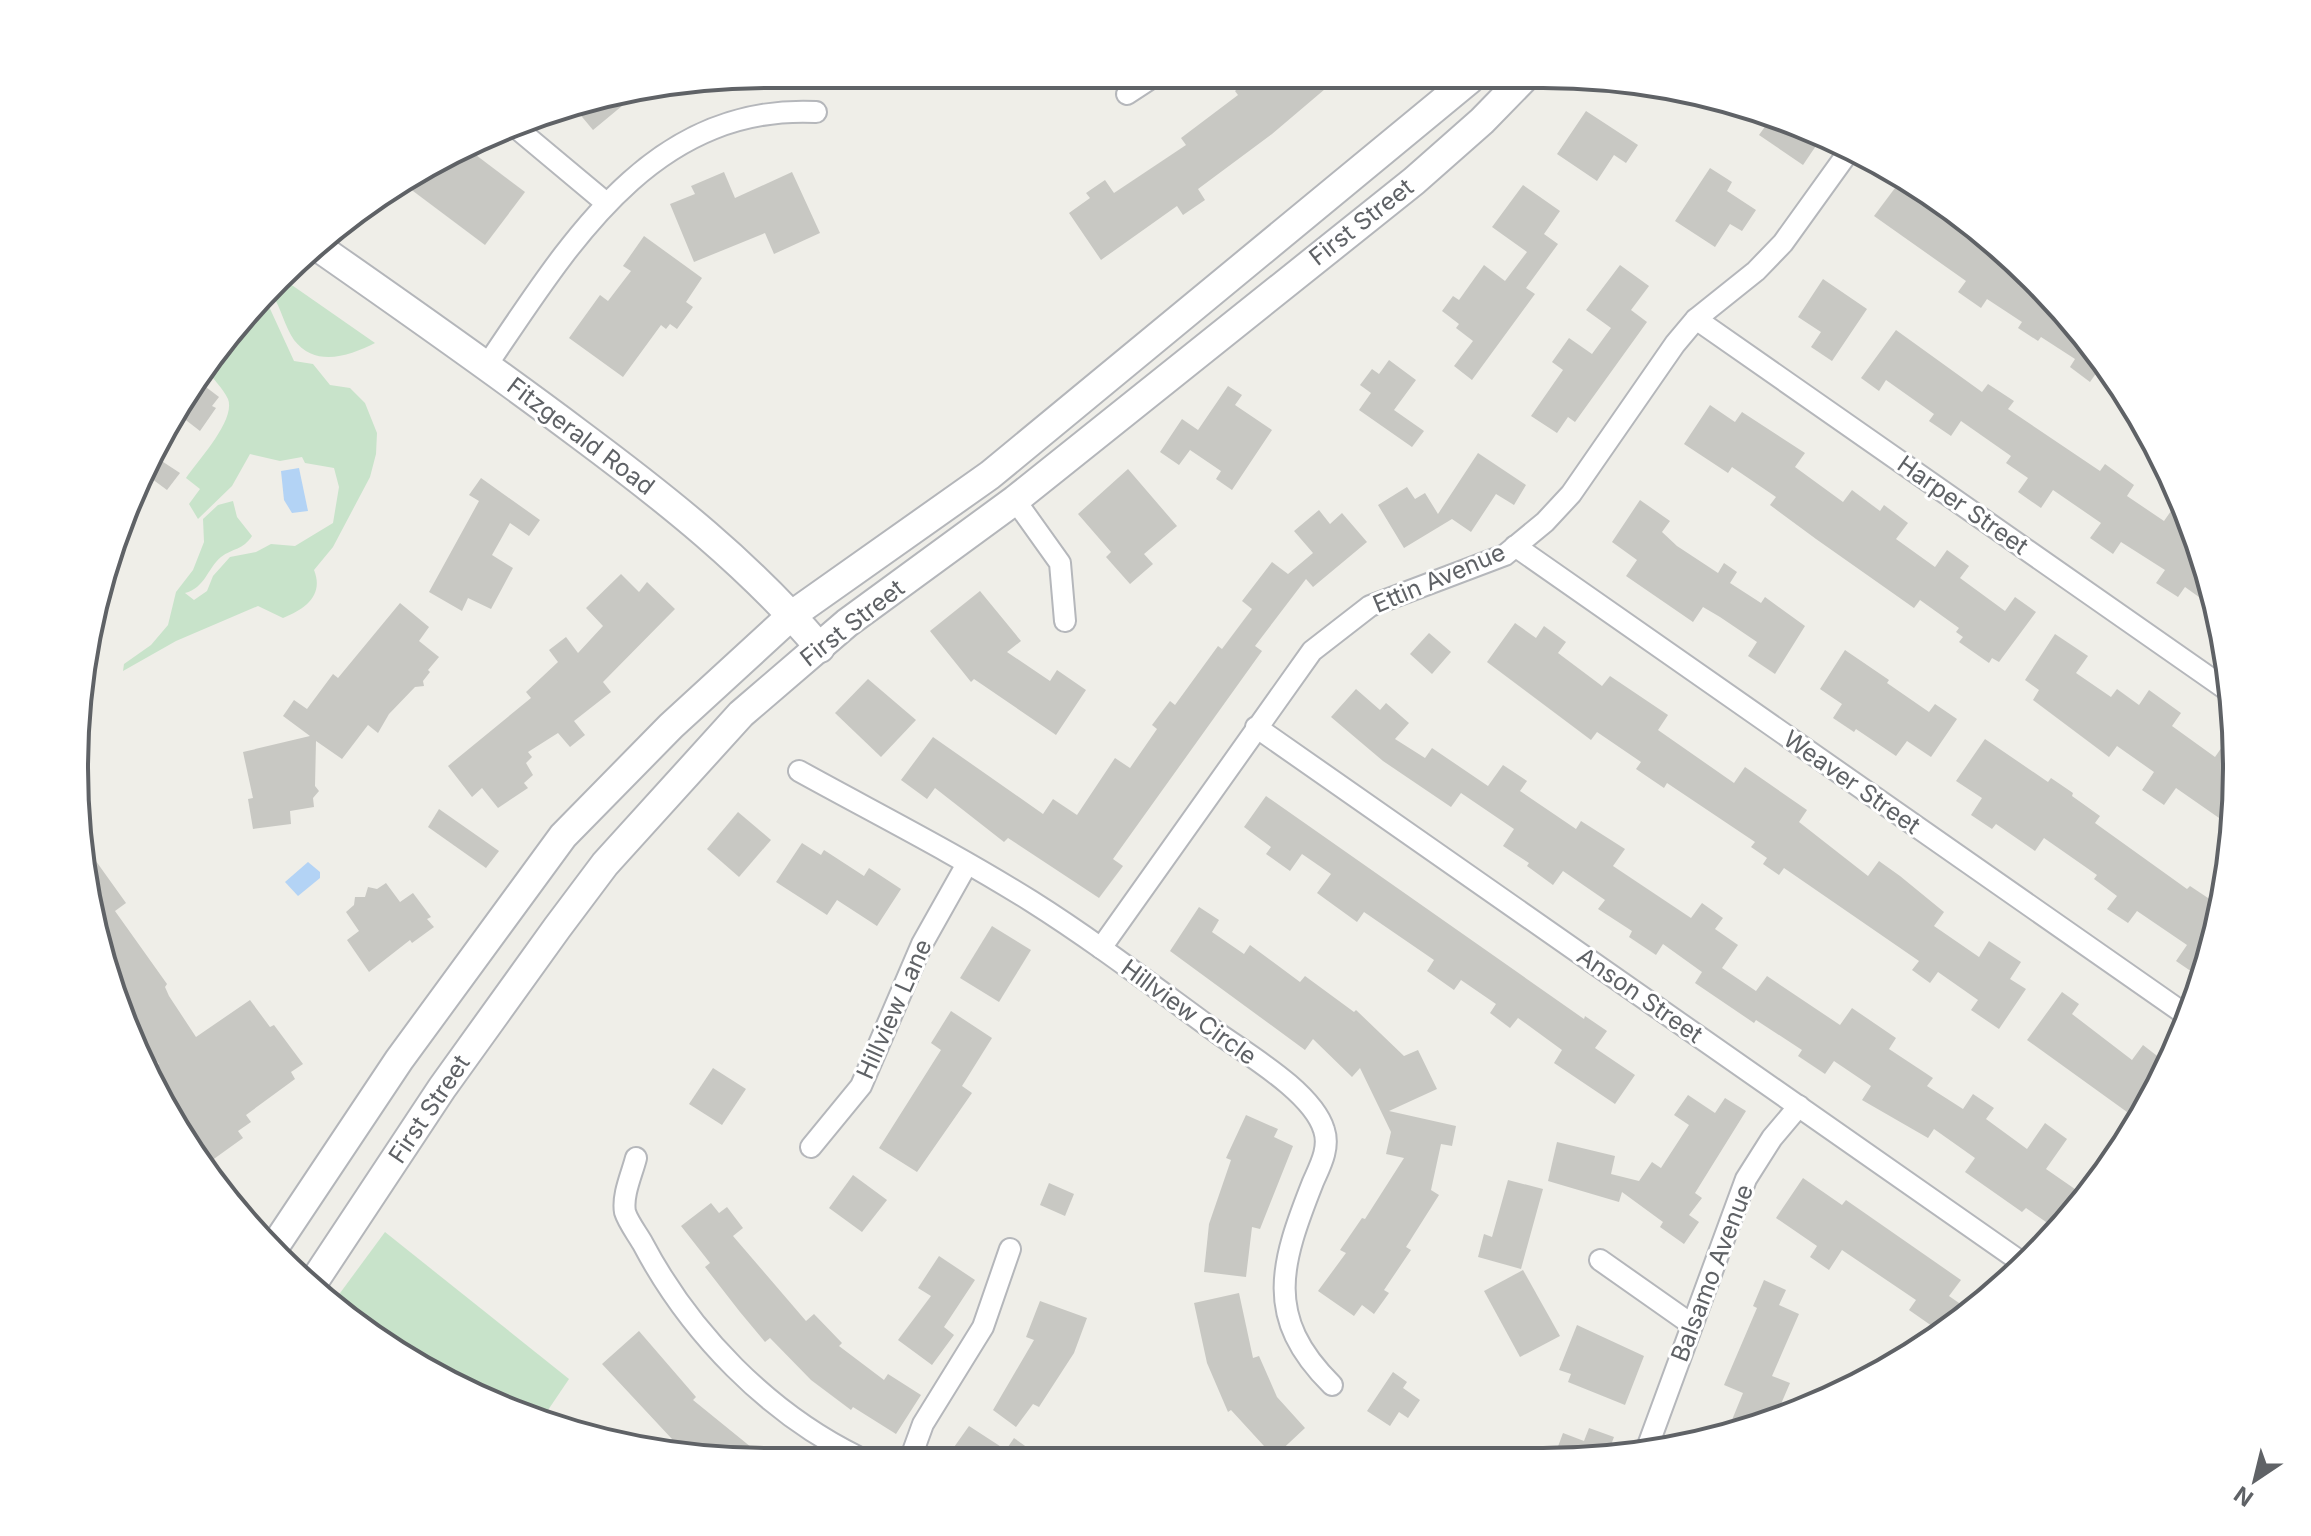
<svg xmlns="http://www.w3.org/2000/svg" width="2311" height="1536" font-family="Inter,sans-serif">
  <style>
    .green { fill: #c8e3ca }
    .water { fill: #b3d3f5 }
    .building { fill: #c8c8c3 }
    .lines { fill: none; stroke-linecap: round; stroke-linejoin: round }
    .minor-casing { stroke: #b5b7bb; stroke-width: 24 }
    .secondary-casing { stroke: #b4b6ba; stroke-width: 32 }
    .minor { stroke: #fff; stroke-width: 20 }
    .secondary { stroke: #fff; stroke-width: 28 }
    .labels { text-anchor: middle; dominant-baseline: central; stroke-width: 6; stroke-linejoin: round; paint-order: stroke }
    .street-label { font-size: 24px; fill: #5f6266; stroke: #fff }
    .rim { fill: none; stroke: #5f6266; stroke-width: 4 }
  </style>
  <rect width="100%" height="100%" fill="#efeee8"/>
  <!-- green -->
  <g class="green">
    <path d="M286,281L375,343C349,356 316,368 294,340C285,327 281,308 272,294Z"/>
    <path d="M266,300L294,361L313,364L330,385L350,388L365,403L377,433L376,454L370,477L333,547L314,570C324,595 306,609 283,618L258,606L176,641L123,671L124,664L151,645L168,625L176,592L193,570L204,542L203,519L218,505L233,501L237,517L252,536C243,550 233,548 221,557C207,569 205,588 185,593L194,600L207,591L213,576L230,557L256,552L271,544L295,546L333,523L339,487L334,468L305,463L302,457L280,461L250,454L232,486L198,519L189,504L200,489L186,478C198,460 236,420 228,399C223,388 212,378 205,368L218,345Z"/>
    <polygon points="385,1232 569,1379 544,1416 461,1391 332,1304"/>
  </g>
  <!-- water -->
  <g class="water">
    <polygon points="299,468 308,511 292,513 284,500 281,471"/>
    <polygon points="308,862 320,872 320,878 298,896 285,882"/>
  </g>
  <!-- building -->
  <g class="building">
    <polygon points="1251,77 1338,78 1272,134 1198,189 1205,200 1183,215 1177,206 1101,260 1069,213 1090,198 1086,193 1105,180 1114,193 1186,145 1181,138 1238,95 1235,91"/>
    <polygon points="634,96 593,130 573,106 599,102"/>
    <polygon points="1586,111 1638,145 1626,163 1614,155 1597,181 1557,154"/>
    <polygon points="1769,121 1822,137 1803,165 1759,135"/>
    <polygon points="468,149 525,192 485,245 401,182"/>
    <polygon points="1710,168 1732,182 1727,191 1756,210 1742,231 1730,224 1715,247 1675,221"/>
    <polygon points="724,172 735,198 792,172 820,233 774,254 765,233 694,262 670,204 695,194 691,186"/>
    <polygon points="1901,180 1988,238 1982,247 2034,282 2094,346 2104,362 2090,382 2070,367 2075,359 2041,337 2038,341 2018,328 2022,322 1987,299 1981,308 1958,292 1966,281 1874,216"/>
    <polygon points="1523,185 1560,211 1544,234 1558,244 1526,288 1535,294 1472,380 1454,366 1473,341 1456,328 1459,324 1442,311 1453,296 1459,300 1484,265 1505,281 1527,252 1492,227"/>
    <polygon points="644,236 702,278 686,302 693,307 677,329 670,324 666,329 661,325 623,377 569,338 600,295 608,301 631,271 623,266"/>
    <polygon points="1620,265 1649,286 1631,310 1647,322 1575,422 1568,417 1557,433 1531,416 1563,370 1552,362 1569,338 1592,354 1611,328 1586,310"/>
    <polygon points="1823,279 1867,309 1832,361 1811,347 1821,332 1798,317"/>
    <polygon points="1896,330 1982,392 1988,384 2014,401 2008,409 2100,471 2105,464 2134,485 2127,496 2164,521 2171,511 2189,523 2213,589 2217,610 2185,587 2178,597 2156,583 2165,570 2121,542 2113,554 2090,538 2101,523 2053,490 2041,508 2018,492 2028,478 2006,463 2011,456 1961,421 1951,436 1929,421 1934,414 1886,380 1879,391 1861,378"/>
    <polygon points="1389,360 1416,380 1394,410 1424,431 1412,447 1359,410 1371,393 1360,385 1372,369 1379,374"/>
    <polygon points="198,381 219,397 212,406 216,408 200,431 178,414"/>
    <polygon points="1228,386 1242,395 1235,405 1272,430 1232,490 1216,479 1221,471 1190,450 1179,465 1160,452 1182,419 1198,430"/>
    <polygon points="1710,405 1735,422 1742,412 1805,453 1795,467 1843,502 1852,490 1880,511 1884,505 1908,523 1896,539 1935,567 1947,550 1969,566 1960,578 2005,611 2015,597 2036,612 1999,662 1992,658 1989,663 1959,642 1963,637 1956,632 1959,628 1920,600 1914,608 1816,539 1770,505 1776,497 1732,467 1728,473 1684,444"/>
    <polygon points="1478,453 1526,485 1514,505 1496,494 1471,532 1452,519 1404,548 1378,505 1407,487 1415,499 1425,493 1438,514"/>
    <polygon points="154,456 180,473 167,490 144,473"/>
    <polygon points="1128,469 1177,526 1144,554 1153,564 1130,584 1106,557 1111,552 1078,514"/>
    <polygon points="481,478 540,520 529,536 510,523 492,555 513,568 491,609 468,598 462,611 429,592 479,501 469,495"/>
    <polygon points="1640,500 1670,521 1662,532 1677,546 1718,573 1724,563 1737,572 1730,583 1761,603 1765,597 1805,626 1775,674 1748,656 1757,642 1720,617 1703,607 1693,622 1626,576 1637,560 1612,542"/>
    <polygon points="1319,510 1330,524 1342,513 1367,542 1313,587 1306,579 1255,646 1262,651 1113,859 1123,866 1099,898 1008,838 1004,842 935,788 927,799 901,780 933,737 1043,814 1053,799 1077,815 1115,758 1130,768 1157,729 1152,725 1170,701 1175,705 1218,646 1222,649 1252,609 1242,601 1272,562 1288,574 1313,553 1294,531"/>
    <polygon points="621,574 639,592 647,582 675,609 603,682 611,692 574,721 585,735 570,747 558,733 528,752 532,757 526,763 533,775 524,783 528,788 498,808 482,788 472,797 448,766 531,698 526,692 558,662 549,650 566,637 578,653 603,626 586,608"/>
    <polygon points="980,591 1021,641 1007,652 1050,681 1057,670 1086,690 1056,735 974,679 971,682 930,631"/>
    <polygon points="400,603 429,627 419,641 439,657 428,670 430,672 423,681 424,686 415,687 389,714 378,733 368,725 342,759 316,741 315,786 319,791 313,798 314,807 290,811 291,824 253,829 248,799 253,798 243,752 310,736 283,716 294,700 307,709 333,674 338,678"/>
    <polygon points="1515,623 1536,638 1544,626 1566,642 1558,653 1602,686 1610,676 1668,715 1658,730 1734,783 1745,767 1807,810 1799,822 1868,876 1879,861 1900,876 1944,912 1934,926 1979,957 1989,941 2021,962 2010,979 2026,989 1999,1029 1971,1010 1978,1000 1938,972 1930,983 1912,970 1919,961 1784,868 1779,875 1763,864 1767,858 1751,847 1755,842 1667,783 1664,788 1636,769 1641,762 1597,732 1591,740 1487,662"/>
    <polygon points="1429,633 1451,652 1432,674 1410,654"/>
    <polygon points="2055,634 2088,656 2076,673 2111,697 2117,689 2139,705 2149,690 2181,713 2172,726 2215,757 2222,747 2234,756 2232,827 2176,788 2164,805 2142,790 2154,772 2117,746 2109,757 2033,700 2039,690 2025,680"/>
    <polygon points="1845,650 1889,680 1887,683 1929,712 1935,704 1957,719 1931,757 1907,741 1896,756 1856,729 1854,732 1833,718 1842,704 1820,689"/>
    <polygon points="868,679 916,720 881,757 835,713"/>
    <polygon points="1356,689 1380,710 1386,703 1409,723 1395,739 1425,758 1432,748 1488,786 1503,765 1527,781 1520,791 1576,829 1581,821 1625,849 1613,866 1691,918 1702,903 1723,918 1715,929 1738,945 1722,968 1756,991 1767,976 1840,1025 1852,1008 1896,1038 1889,1049 1933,1078 1927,1086 1963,1109 1973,1094 1994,1108 1986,1119 2027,1149 2045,1123 2067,1139 2046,1169 2085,1196 2064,1226 2059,1231 2026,1208 2022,1212 1965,1172 1975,1158 1934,1129 1928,1138 1862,1100 1871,1086 1834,1061 1825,1074 1798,1056 1802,1050 1756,1020 1754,1023 1695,983 1702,972 1663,944 1656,955 1629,937 1632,931 1598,909 1605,900 1563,871 1553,885 1527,866 1529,863 1503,846 1514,829 1461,793 1451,807 1383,761 1331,717"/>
    <polygon points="1985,739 2048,782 2051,778 2073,793 2072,796 2100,816 2095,823 2187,889 2190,886 2214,902 2206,913 2217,920 2207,962 2198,976 2176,961 2187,945 2137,911 2128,923 2107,909 2117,896 2094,879 2097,875 2044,838 2035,851 1996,824 1992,829 1971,815 1982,798 1956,781"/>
    <polygon points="1266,796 1584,1019 1585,1016 1607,1031 1595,1048 1635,1075 1615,1104 1554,1063 1562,1050 1518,1018 1510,1028 1490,1013 1496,1004 1461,980 1454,990 1427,971 1434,960 1364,912 1357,922 1317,893 1331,874 1302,854 1290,871 1266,854 1271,847 1244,827"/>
    <polygon points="439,809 499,851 486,868 428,827"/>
    <polygon points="738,812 771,840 739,877 707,849"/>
    <polygon points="83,843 126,903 115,911 167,984 165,987 169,996 196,1037 250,1000 270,1027 274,1025 303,1064 291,1072 295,1079 246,1115 251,1122 238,1131 243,1138 211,1161 166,1100 170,1097 152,1069 159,1064 136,1032 137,1025 129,1013 87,904"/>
    <polygon points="802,843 821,855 824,850 864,876 869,868 901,889 877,926 837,900 827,915 776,882"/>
    <polygon points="386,883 400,902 413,893 431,917 427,919 434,927 412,943 410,940 369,972 347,940 359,931 346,912 354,905 355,897 365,897 368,887 377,889"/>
    <polygon points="1199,907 1219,920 1212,932 1244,954 1250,945 1300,982 1305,976 1354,1012 1356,1010 1404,1056 1418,1050 1437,1089 1389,1111 1456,1126 1452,1146 1441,1144 1431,1190 1439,1195 1406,1247 1411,1250 1384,1290 1389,1293 1374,1314 1362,1305 1354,1316 1318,1291 1346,1253 1340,1250 1362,1218 1365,1219 1404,1158 1386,1154 1391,1132 1360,1068 1352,1077 1313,1039 1305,1050 1170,951"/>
    <polygon points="992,926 1031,950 999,1002 960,978"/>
    <polygon points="2062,992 2079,1004 2072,1014 2132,1060 2143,1045 2165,1062 2127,1112 2027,1040"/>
    <polygon points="951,1011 992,1038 962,1086 972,1093 917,1172 879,1148 941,1050 931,1043"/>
    <polygon points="713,1068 746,1089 722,1125 689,1104"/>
    <polygon points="1688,1095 1715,1113 1725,1098 1746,1111 1695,1193 1702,1198 1689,1215 1699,1222 1684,1244 1660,1227 1663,1222 1622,1192 1619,1202 1548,1181 1557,1142 1615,1156 1611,1174 1639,1181 1652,1162 1661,1168 1689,1125 1674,1115"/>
    <polygon points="1246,1115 1278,1129 1274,1137 1293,1146 1260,1229 1252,1227 1246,1277 1204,1272 1209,1224 1231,1160 1226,1158"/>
    <polygon points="853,1175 887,1200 862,1232 829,1208"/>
    <polygon points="1803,1178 1842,1205 1846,1200 1961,1280 1949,1296 1972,1312 1942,1333 1909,1310 1916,1300 1842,1250 1829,1270 1810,1257 1817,1246 1776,1218"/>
    <polygon points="1508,1180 1543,1189 1521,1269 1478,1257 1484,1234 1492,1237"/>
    <polygon points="1049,1183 1074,1194 1065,1216 1040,1205"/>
    <polygon points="711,1203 719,1213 727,1207 743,1228 733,1236 806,1321 814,1314 842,1343 839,1346 884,1380 888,1374 921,1395 896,1434 853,1407 851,1410 811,1380 770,1338 765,1342 740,1312 705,1267 710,1263 681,1226"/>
    <polygon points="939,1256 975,1280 944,1327 954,1335 932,1365 898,1340 931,1296 918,1288"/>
    <polygon points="1523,1270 1560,1336 1520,1357 1484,1291"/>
    <polygon points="1764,1280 1786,1290 1779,1305 1799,1314 1772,1376 1790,1383 1775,1418 1725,1437 1743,1393 1724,1385 1757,1308 1753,1306"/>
    <polygon points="1239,1293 1253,1358 1259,1356 1277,1397 1305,1428 1274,1457 1231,1410 1228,1412 1207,1363 1194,1303"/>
    <polygon points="1040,1301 1087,1318 1074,1353 1039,1407 1033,1404 1016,1427 993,1410 1034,1340 1026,1337"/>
    <polygon points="1577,1325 1644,1356 1625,1405 1568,1382 1571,1374 1559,1370"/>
    <polygon points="639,1331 696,1397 693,1400 762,1456 685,1456 669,1443 672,1439 602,1364"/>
    <polygon points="1393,1372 1407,1382 1403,1388 1420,1400 1408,1418 1399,1412 1390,1426 1367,1411"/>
    <polygon points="969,1426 1006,1450 1014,1438 1042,1458 947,1457"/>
    <polygon points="1589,1428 1614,1437 1606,1458 1553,1460 1563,1433 1584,1441"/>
  </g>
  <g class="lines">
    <!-- minor casing -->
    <g class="minor-casing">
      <g id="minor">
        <polyline points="1127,94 1153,77"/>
        <polyline points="514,126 605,202"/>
        <polyline points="1696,319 2230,692"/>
        <path d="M487,365C568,246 651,104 816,112"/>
        <polyline points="1015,500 1060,563 1065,621"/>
        <polyline points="1515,546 2189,1017"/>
        <polyline points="1256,727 2024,1264"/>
        <path d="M799,771C877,814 956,854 1031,901C1096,942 1157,989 1219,1034C1250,1056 1313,1093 1324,1130C1330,1148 1320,1166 1313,1182C1281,1263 1263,1317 1332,1385"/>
        <polyline points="1101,948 1312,651 1370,606 1505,555 1545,522 1571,494 1675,344 1696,319 1756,271 1783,243 1852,147"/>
        <polyline points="811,1147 861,1086 922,944 967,864"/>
        <path d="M636,1158C632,1174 622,1195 625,1212C628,1222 638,1235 643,1244C690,1333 768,1413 858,1457"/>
        <polyline points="1600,1260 1691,1324"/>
        <polyline points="1646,1451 1746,1179 1772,1138 1799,1106"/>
        <polyline points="911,1457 923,1424 983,1327 1010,1249"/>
      </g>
    </g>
    <!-- secondary casing -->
    <g class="secondary-casing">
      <g id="secondary">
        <path d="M321,249C407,309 494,370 579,434C665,498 750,565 820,648"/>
        <polyline points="275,1246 399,1060 563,836 671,726 792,615 990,475 1470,79"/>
        <polyline points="309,1289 442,1088 557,928 605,864 741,714 847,623 1015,500 1414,181 1482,121 1523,79"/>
      </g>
    </g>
    <!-- minor -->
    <use href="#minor" class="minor"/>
    <!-- secondary -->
    <use href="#secondary" class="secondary"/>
  </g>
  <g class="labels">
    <!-- street labels -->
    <g class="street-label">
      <text transform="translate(1361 222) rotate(-38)">First Street</text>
      <text transform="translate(581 436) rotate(37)">Fitzgerald Road</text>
      <text transform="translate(1963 505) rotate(35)">Harper Street</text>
      <text transform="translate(1439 578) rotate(-23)">Ettin Avenue</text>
      <text transform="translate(852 623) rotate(-38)">First Street</text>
      <text transform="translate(1852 782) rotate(35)">Weaver Street</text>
      <text transform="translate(1640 995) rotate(35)">Anson Street</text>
      <text transform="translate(894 1009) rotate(-66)">Hillview Lane</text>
      <text transform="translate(1189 1012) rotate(36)">Hillview Circle</text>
      <text transform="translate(429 1109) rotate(-56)">First Street</text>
      <text transform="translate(1712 1273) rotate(-69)">Balsamo Avenue</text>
    </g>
  </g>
  <!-- crop -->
  <path d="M0 0H2311V1536H0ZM768 88H1543A680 680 0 0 1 2223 768V768A680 680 0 0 1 1543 1448H768A680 680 0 0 1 88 768V768A680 680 0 0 1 768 88Z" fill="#fff" fill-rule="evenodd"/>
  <path class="rim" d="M768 88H1543A680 680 0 0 1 2223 768V768A680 680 0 0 1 1543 1448H768A680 680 0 0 1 88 768V768A680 680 0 0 1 768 88Z"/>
  <!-- north arrow -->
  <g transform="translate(2255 1480) rotate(215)" stroke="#ffffff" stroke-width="6" paint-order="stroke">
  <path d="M0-6L14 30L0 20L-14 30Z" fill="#5f6266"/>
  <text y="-12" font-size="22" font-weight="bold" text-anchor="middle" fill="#5f6266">N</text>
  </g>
</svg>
